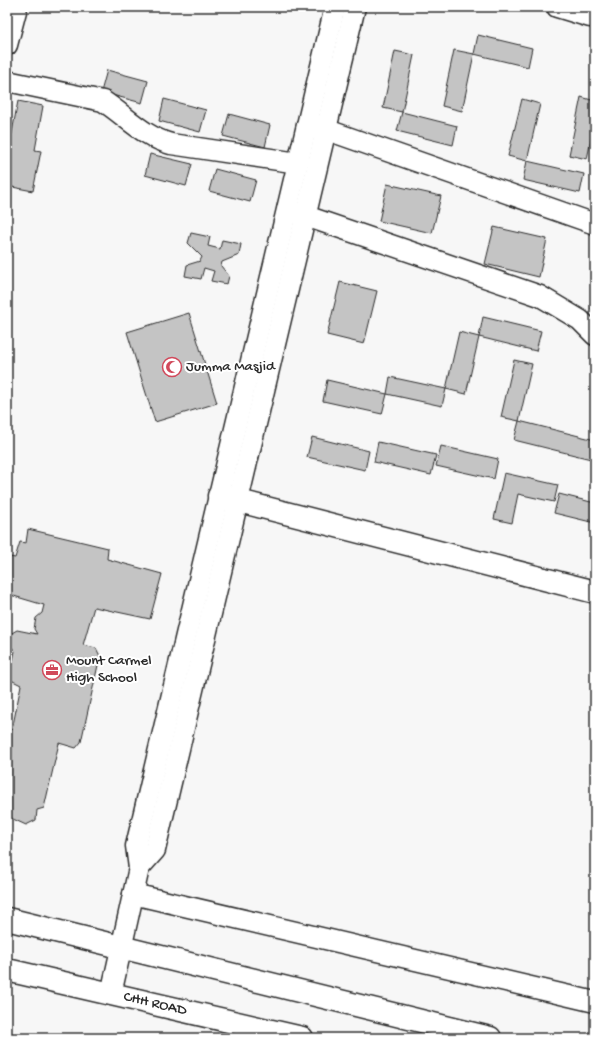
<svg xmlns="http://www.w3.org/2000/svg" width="602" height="1045" font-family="'Gochi Hand',sans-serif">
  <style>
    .building { fill: #c4c4c4; stroke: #2b2b2b }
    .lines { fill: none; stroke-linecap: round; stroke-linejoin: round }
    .street-casing { stroke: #2b2b2b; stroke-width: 23 }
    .secondary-casing { stroke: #2b2b2b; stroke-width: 25 }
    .street { stroke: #fff; stroke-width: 20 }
    .secondary { stroke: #fff; stroke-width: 22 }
    .labels { text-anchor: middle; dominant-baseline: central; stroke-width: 4; stroke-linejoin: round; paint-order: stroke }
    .poi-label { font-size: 15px; fill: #2b2b2b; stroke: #fff; text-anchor: start }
    .street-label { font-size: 15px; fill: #2b2b2b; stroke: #fff }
  </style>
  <rect width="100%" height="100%" fill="#f7f7f7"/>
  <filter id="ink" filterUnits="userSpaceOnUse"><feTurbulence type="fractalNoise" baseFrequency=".025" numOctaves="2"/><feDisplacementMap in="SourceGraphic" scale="8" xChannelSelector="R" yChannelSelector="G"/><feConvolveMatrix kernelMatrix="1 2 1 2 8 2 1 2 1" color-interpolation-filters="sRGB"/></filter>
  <g filter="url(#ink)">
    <!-- building -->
    <g class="building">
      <polygon points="478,35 532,48 528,67 474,54"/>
      <polygon points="454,50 474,54 462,111 442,106"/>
      <polygon points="395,51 414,55 402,112 383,108"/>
      <polygon points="107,70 148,81 142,103 101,92"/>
      <polygon points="581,97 595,101 595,121 587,159 569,155"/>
      <polygon points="164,99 206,110 200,132 159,121"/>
      <polygon points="522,99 540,104 527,161 508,156"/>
      <polygon points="18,101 43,106 35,150 41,151 33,191 7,186 7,142 10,143"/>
      <polygon points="402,112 457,126 453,145 397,131"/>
      <polygon points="229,114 270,125 265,147 223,136"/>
      <polygon points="150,154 192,164 186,186 145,175"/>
      <polygon points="527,161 584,174 580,193 523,180"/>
      <polygon points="215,169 256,180 250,202 209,191"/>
      <polygon points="387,184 441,196 432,233 379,221"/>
      <polygon points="494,227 547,239 539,277 485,264"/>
      <polygon points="191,233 210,237 208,246 220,249 222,240 241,244 239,255 222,262 221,266 229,276 227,284 211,281 214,271 204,268 201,279 185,276 187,265 200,261 202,257 188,243"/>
      <polygon points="340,282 377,291 364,344 327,335"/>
      <polygon points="595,293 595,310 591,309"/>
      <polygon points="189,313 217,403 155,422 127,332"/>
      <polygon points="483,317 541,331 536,351 479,337"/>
      <polygon points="459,332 479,337 466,394 446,389"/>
      <polygon points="514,360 532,364 519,421 501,417"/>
      <polygon points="390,377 446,389 442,406 387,394"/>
      <polygon points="327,380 387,394 382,414 323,401"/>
      <polygon points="519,421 595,440 595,460 514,440"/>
      <polygon points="312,437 369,451 365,470 307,457"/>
      <polygon points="378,442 436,455 431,475 374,462"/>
      <polygon points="441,446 498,459 494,479 436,466"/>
      <polygon points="504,473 558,485 554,502 518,494 512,523 494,519"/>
      <polygon points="559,494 595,503 595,523 554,513"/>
      <polygon points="28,529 108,548 107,559 162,574 150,619 94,607 83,645 96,648 100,656 81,742 76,748 59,743 44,808 37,810 36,820 26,825 13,819 7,815 7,729 12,730 21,685 7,678 7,661 8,659 13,660 15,651 9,644 10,634 17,630 37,634 34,629 36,618 42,613 44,605 7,594 7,567 10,557 15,558 20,542 26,543"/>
    </g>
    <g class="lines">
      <!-- street casing -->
      <g class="street-casing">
        <g id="street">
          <polyline points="557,7 590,17 595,17"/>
          <polyline points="7,45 17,7"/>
          <path d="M7,81L103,101C126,116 144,137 171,144L298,163"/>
          <polyline points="313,125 595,224"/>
          <polyline points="294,212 540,296 580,320 595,335"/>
          <polyline points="139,868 155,850 355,7"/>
          <polyline points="133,894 595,1002"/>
          <polyline points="111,994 139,868 136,846 335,7"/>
        </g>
      </g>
      <!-- secondary casing -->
      <g class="secondary-casing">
        <g id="secondary">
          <polyline points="219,496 595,592"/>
          <polyline points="7,919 490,1038"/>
          <polyline points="7,970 302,1038"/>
        </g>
      </g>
      <!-- street -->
      <use href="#street" class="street"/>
      <!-- secondary -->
      <use href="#secondary" class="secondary"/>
    </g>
  </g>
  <!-- icons -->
  <defs>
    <g id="mosque-ring" transform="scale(1)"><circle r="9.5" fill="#fff" stroke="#d1495b" stroke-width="1.5"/><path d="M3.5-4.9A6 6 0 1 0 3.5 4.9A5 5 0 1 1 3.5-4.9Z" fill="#d1495b"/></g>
    <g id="office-ring" transform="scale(1)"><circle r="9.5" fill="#fff" stroke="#d1495b" stroke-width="1.5"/><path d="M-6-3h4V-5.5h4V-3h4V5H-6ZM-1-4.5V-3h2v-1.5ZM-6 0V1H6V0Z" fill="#d1495b"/></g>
  </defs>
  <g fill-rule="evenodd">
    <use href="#mosque-ring" x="172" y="367"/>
    <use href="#office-ring" x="52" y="670"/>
  </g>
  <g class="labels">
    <!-- poi labels -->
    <g class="poi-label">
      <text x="186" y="367">Jumma Masjid</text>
      <text x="66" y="661">Mount Carmel<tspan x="66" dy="17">High School</tspan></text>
    </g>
    <!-- street labels -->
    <g class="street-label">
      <text transform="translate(155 1004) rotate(13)">CHH ROAD</text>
    </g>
  </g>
  <!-- margin -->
  <rect width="602" height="1045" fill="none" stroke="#fff" stroke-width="24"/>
  <rect x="12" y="12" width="578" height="1021" fill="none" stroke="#2b2b2b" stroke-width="1.5" filter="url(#ink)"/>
</svg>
